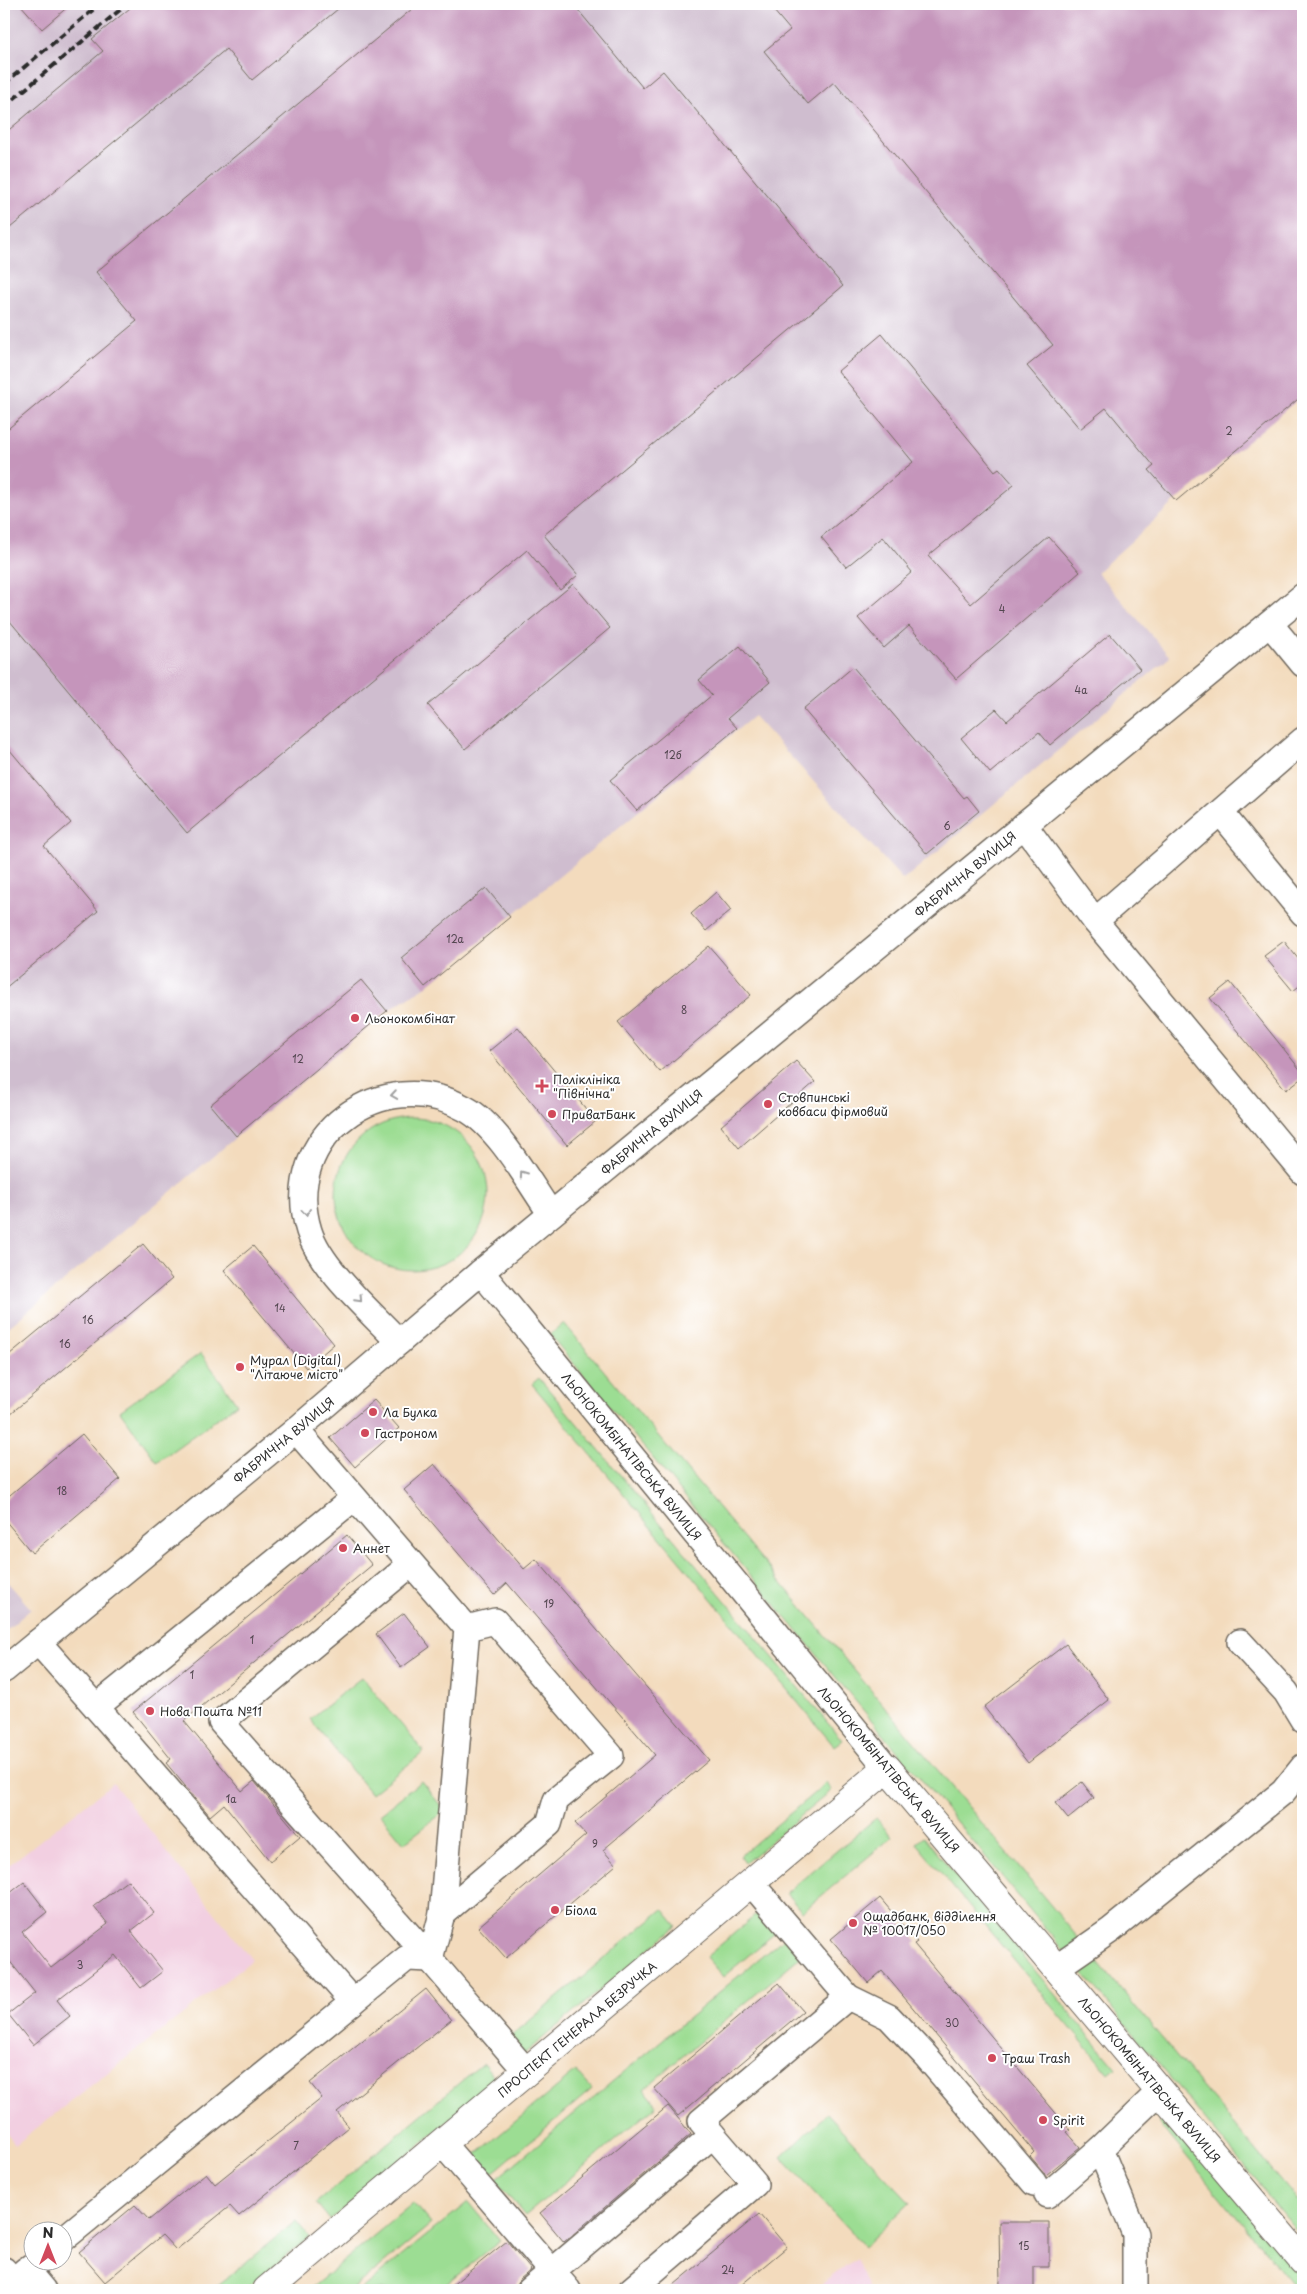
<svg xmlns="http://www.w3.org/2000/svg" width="1307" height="2294" font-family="'Playpen Sans',sans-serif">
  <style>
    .built { fill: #f2cfe1 }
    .industrial { fill: #cfbdcf }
    .green { fill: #9cdd93; stroke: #64845f }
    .building { fill: #c595bb }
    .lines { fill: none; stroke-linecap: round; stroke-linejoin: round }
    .minor-casing { stroke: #71695e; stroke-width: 28 }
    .major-casing { stroke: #71695e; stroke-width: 30 }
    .minor { stroke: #fff; stroke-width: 25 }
    .major { stroke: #fff; stroke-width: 28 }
    .rail { stroke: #2b2b2b; stroke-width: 4; stroke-dasharray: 8 4; stroke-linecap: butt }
    .oneway { stroke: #a0a0a0 }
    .poi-dot { fill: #d1495b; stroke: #fff; stroke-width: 2 }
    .labels { text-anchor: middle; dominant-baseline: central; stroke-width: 4; stroke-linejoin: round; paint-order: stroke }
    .number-label { font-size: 10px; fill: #52464f }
    .street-label { font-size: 12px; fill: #2b2b2b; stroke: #fff }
    .poi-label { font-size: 12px; fill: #2b2b2b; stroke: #fff; text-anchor: start }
  </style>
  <rect width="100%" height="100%" fill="#fff"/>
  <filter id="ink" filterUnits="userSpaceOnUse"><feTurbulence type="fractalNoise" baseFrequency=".02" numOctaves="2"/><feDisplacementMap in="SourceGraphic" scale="10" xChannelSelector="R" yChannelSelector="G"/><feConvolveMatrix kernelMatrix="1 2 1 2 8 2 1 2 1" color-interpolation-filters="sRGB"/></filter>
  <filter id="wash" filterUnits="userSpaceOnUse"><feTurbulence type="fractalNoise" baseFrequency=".0096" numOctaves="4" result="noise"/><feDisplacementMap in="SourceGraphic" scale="20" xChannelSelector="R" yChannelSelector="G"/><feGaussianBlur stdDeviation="1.12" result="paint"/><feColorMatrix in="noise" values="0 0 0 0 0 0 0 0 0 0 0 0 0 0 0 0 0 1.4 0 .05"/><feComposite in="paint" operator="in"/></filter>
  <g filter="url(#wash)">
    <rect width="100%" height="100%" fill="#f3dbbd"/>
    <!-- built -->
    <g class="built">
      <polygon points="113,1783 252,1960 15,2145 4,2130 4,1869"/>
      <polygon points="856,2258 870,2290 814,2290"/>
    </g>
    <!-- industrial -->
    <g class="industrial">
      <polygon points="4,4 1303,4 1303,395 1176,501 1097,572 1170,657 903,880 754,716 425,987 387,1011 4,1331"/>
      <polygon points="4,1578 31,1609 4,1632"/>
    </g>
    <!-- green -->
    <g class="green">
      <circle cx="412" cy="1194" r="76"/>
      <polygon points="564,1323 1303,2207 1303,2237 550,1335"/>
      <polygon points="201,1353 237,1404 157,1462 120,1411"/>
      <polygon points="539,1378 842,1740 834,1746 532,1384"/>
      <polygon points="362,1677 424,1752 371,1794 310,1719"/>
      <polygon points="421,1781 445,1811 404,1843 380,1814"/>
      <polygon points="826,1783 832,1790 745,1863 740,1856"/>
      <polygon points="876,1818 892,1837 802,1912 786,1893"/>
      <polygon points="924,1837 1116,2068 1109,2074 916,1843"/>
      <polygon points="764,1908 781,1928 723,1977 706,1957"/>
      <polygon points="663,1909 677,1926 524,2054 510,2037"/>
      <polygon points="785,1937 801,1956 644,2089 657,2105 525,2216 495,2180"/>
      <polygon points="483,2063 497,2080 330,2220 316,2203"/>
      <polygon points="576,2071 592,2089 490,2175 474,2156"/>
      <polygon points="827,2114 910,2203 864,2246 781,2157"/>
      <polygon points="1169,2115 1303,2277 1303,2290 1297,2290 1159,2123"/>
      <polygon points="468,2202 500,2241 439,2290 360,2290"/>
      <polygon points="413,2203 431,2224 352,2290 309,2290"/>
      <polygon points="296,2221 309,2237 245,2290 212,2290"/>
    </g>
    <g id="blocks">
      <!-- building -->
      <g class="building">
        <polygon points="20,4 71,4 42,29"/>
        <polygon points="135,4 344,4 252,80 226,49 4,233 4,134 103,51 92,39"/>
        <polygon points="418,4 573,4 643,88 663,71 843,286 544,535 578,575 560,590 527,550 187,833 4,614 4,432 137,321 96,272"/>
        <polygon points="768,4 1303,4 1303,395 1176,501 1149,470 1154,466 1106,408 1080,429 1027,366 1053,345 834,82 808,104 764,51 790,30"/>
        <polygon points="882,334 995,471 999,468 1014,485 928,556 971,604 1049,537 1080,572 956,679 909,626 884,648 858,618 912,572 883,537 846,567 821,537 913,462 838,371"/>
        <polygon points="573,584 610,628 465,749 428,705"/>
        <polygon points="1110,634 1140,669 1050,745 1039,732 990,773 961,738 996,709 1007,721"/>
        <polygon points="740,646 770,682 728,718 737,728 637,811 610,780 712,695 699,680"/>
        <polygon points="853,667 964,798 967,796 979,811 927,854 803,709"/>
        <polygon points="4,743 71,823 44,846 98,911 4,989"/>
        <polygon points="486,888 510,917 425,987 401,958"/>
        <polygon points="716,892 731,910 706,931 691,914"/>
        <polygon points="1284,941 1303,965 1303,983 1293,991 1264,956"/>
        <polygon points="709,946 751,995 660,1072 618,1022"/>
        <polygon points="361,980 387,1011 236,1136 210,1105"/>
        <polygon points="1230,982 1303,1073 1303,1077 1286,1090 1210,998"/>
        <polygon points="518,1027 596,1121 567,1145 489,1051"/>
        <polygon points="796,1061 815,1082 739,1148 721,1126"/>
        <polygon points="143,1244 172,1279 4,1419 4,1359"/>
        <polygon points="253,1246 334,1344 306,1368 224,1270"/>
        <polygon points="374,1400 399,1428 355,1467 330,1438"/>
        <polygon points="82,1434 120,1479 32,1553 4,1519 4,1500"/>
        <polygon points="434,1464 524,1569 536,1559 709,1760 603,1850 616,1865 506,1958 478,1927 586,1835 575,1823 655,1755 507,1583 494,1595 404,1490"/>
        <polygon points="347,1535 372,1565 184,1721 242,1791 254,1781 300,1836 270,1861 224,1804 210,1816 166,1763 171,1759 133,1712"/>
        <polygon points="404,1613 430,1647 401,1668 376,1634"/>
        <polygon points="1066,1644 1109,1700 1028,1763 984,1707"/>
        <polygon points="1082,1782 1094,1798 1068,1819 1055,1803"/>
        <polygon points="128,1880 154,1913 131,1931 163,1971 141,1988 115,1955 57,2000 70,2016 33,2045 8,2014 35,1993 4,1954 4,1898 24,1882 47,1912 22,1932 51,1968 108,1924 94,1906"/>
        <polygon points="880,1898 917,1942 914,1944 1070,2130 1067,2132 1080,2147 1046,2175 1030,2156 1034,2152 882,1971 868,1983 831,1939"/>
        <polygon points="779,1983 803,2011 678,2116 654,2088"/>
        <polygon points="426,1989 451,2020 337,2112 349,2127 239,2216 230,2206 176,2250 162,2235 105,2282 79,2252 135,2205 149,2220 206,2173 215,2184 322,2098 310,2083"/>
        <polygon points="668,2106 691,2134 564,2242 540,2213"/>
        <polygon points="759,2214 787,2247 735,2290 668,2290"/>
        <polygon points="999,2222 1049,2222 1049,2267 1034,2267 1034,2290 1000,2290"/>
        <polygon points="507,2241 531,2270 520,2279 514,2290 446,2290"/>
      </g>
    </g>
  </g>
  <g filter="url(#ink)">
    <use href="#blocks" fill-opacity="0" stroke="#71695e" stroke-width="1"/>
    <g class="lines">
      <!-- minor casing -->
      <g class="minor-casing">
        <g id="minor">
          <polyline points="1270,624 1303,664"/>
          <polyline points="1303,740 1095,921 1303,1172"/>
          <polyline points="1221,813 1303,913"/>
          <polyline points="1024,825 1095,921"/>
          <path id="s1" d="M481,1272L887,1768"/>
          <path d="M399,1342C371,1312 321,1269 309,1231C279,1136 383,1062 466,1109C499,1127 529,1183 551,1214"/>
          <polyline points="296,1430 467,1628 442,1914 430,1959 527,2072"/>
          <polyline points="38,1642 96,1707 354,1498"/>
          <polyline points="1240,1642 1286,1692 1303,1720"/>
          <path id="s2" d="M4,1670L296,1430L481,1272L1303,596"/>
          <polyline points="96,1707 353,2002 407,1958 430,1959 221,1722 411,1564"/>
          <polyline points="442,1914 549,1824 556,1800 611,1756 495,1621 467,1628"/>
          <polyline points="1056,1968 1111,1930 1283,1792 1303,1767"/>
          <polyline points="848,1997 889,2017 925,2055 1034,2183"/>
          <polyline points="442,2143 568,2290"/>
          <polyline points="1047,2195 1100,2149"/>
          <polyline points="62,2240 353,2002"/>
          <polyline points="37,2262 26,2270 43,2290"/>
          <polyline points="4,2270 13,2281 26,2270"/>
          <polyline points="530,2290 713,2135 701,2121 848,1997 751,1883"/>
          <polyline points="631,2290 755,2184 713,2135"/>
          <polyline points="1135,2290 1135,2234 1100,2149 1160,2091"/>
        </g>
      </g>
      <!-- major casing -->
      <g class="major-casing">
        <g id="major">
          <path id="s3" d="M267,2290L887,1768L1303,2261"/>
        </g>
      </g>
      <!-- minor -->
      <use href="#minor" class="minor"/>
      <!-- major -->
      <use href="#major" class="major"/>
      <!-- rail -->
      <g class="rail">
        <polyline points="4,84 100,4"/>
        <polyline points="4,107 127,4"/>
      </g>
    </g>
    <!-- one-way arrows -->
    <defs><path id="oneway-chevron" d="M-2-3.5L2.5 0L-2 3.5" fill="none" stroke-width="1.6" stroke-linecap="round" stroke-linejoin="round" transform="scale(1.25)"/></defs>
    <g class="oneway">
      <use href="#oneway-chevron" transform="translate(394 1095) rotate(171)"/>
      <use href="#oneway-chevron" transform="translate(523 1174) rotate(-125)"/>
      <use href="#oneway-chevron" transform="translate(306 1212) rotate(83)"/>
      <use href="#oneway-chevron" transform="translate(359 1299) rotate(47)"/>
    </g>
  </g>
  <!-- markers -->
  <g class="poi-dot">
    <circle cx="355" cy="1018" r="5"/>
    <path d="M539.5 1078.5h5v5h5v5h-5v5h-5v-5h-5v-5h5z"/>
    <circle cx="768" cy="1104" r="5"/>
    <circle cx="552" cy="1114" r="5"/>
    <circle cx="240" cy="1367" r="5"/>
    <circle cx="373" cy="1412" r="5"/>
    <circle cx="365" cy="1433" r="5"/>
    <circle cx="343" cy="1548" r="5"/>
    <circle cx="150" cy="1711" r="5"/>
    <circle cx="555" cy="1910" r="5"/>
    <circle cx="853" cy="1923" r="5"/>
    <circle cx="992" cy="2058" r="5"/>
    <circle cx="1043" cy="2120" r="5"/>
  </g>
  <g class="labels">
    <!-- number labels -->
    <g class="number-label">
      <text x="1229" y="430">2</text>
      <text x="1002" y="608">4</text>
      <text x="1081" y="689">4а</text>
      <text x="673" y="754">12б</text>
      <text x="947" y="825">6</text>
      <text x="455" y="938">12а</text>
      <text x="684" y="1009">8</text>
      <text x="298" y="1058">12</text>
      <text x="280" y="1307">14</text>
      <text x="88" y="1319">16</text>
      <text x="65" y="1343">16</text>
      <text x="62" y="1490">18</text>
      <text x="549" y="1603">19</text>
      <text x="252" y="1639">1</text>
      <text x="192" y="1674">1</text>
      <text x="231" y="1798">1а</text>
      <text x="595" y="1843">9</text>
      <text x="80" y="1964">3</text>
      <text x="952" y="2022">30</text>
      <text x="296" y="2145">7</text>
      <text x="1024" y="2245">15</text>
      <text x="728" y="2269">24</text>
    </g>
    <!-- street labels -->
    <g class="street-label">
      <text stroke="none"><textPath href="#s2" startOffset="1248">ФАБРИЧНА ВУЛИЦЯ</textPath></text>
      <text stroke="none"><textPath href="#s2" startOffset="842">ФАБРИЧНА ВУЛИЦЯ</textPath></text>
      <text stroke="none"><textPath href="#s2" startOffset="362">ФАБРИЧНА ВУЛИЦЯ</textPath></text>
      <text stroke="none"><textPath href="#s1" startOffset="238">ЛЬОНОКОМБІНАТІВСЬКА ВУЛИЦЯ</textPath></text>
      <text transform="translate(889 1769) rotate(50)">ЛЬОНОКОМБІНАТІВСЬКА ВУЛИЦЯ</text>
      <text stroke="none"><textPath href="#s3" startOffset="405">ПРОСПЕКТ ГЕНЕРАЛА БЕЗРУЧКА</textPath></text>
      <text stroke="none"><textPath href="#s3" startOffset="1218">ЛЬОНОКОМБІНАТІВСЬКА ВУЛИЦЯ</textPath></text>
    </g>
    <!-- poi labels -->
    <g class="poi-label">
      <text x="365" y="1018">Льонокомбінат</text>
      <text x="553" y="1079">Поліклініка<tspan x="553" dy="14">"Північна"</tspan></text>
      <text x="778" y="1097">Стовпинські<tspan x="778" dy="14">ковбаси фірмовий</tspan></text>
      <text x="562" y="1114">ПриватБанк</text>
      <text x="250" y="1360">Мурал (Digital)<tspan x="250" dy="14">"Літаюче місто"</tspan></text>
      <text x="383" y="1412">Ла Булка</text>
      <text x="375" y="1433">Гастроном</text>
      <text x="353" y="1548">Аннет</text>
      <text x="160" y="1711">Нова Пошта №11</text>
      <text x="565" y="1910">Біола</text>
      <text x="863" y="1916">Ощадбанк, відділення<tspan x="863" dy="14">№ 10017/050</tspan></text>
      <text x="1002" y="2058">Траш Trash</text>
      <text x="1053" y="2120">Spirit</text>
    </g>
  </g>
  <!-- margin -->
  <rect width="1307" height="2294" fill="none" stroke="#fff" stroke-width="20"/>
  <!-- north arrow -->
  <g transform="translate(48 2246)"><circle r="24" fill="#ffffff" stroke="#aaaaaa"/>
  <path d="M0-4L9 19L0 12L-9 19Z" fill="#d1495b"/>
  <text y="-8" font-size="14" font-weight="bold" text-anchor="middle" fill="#2b2b2b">N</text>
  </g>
</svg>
